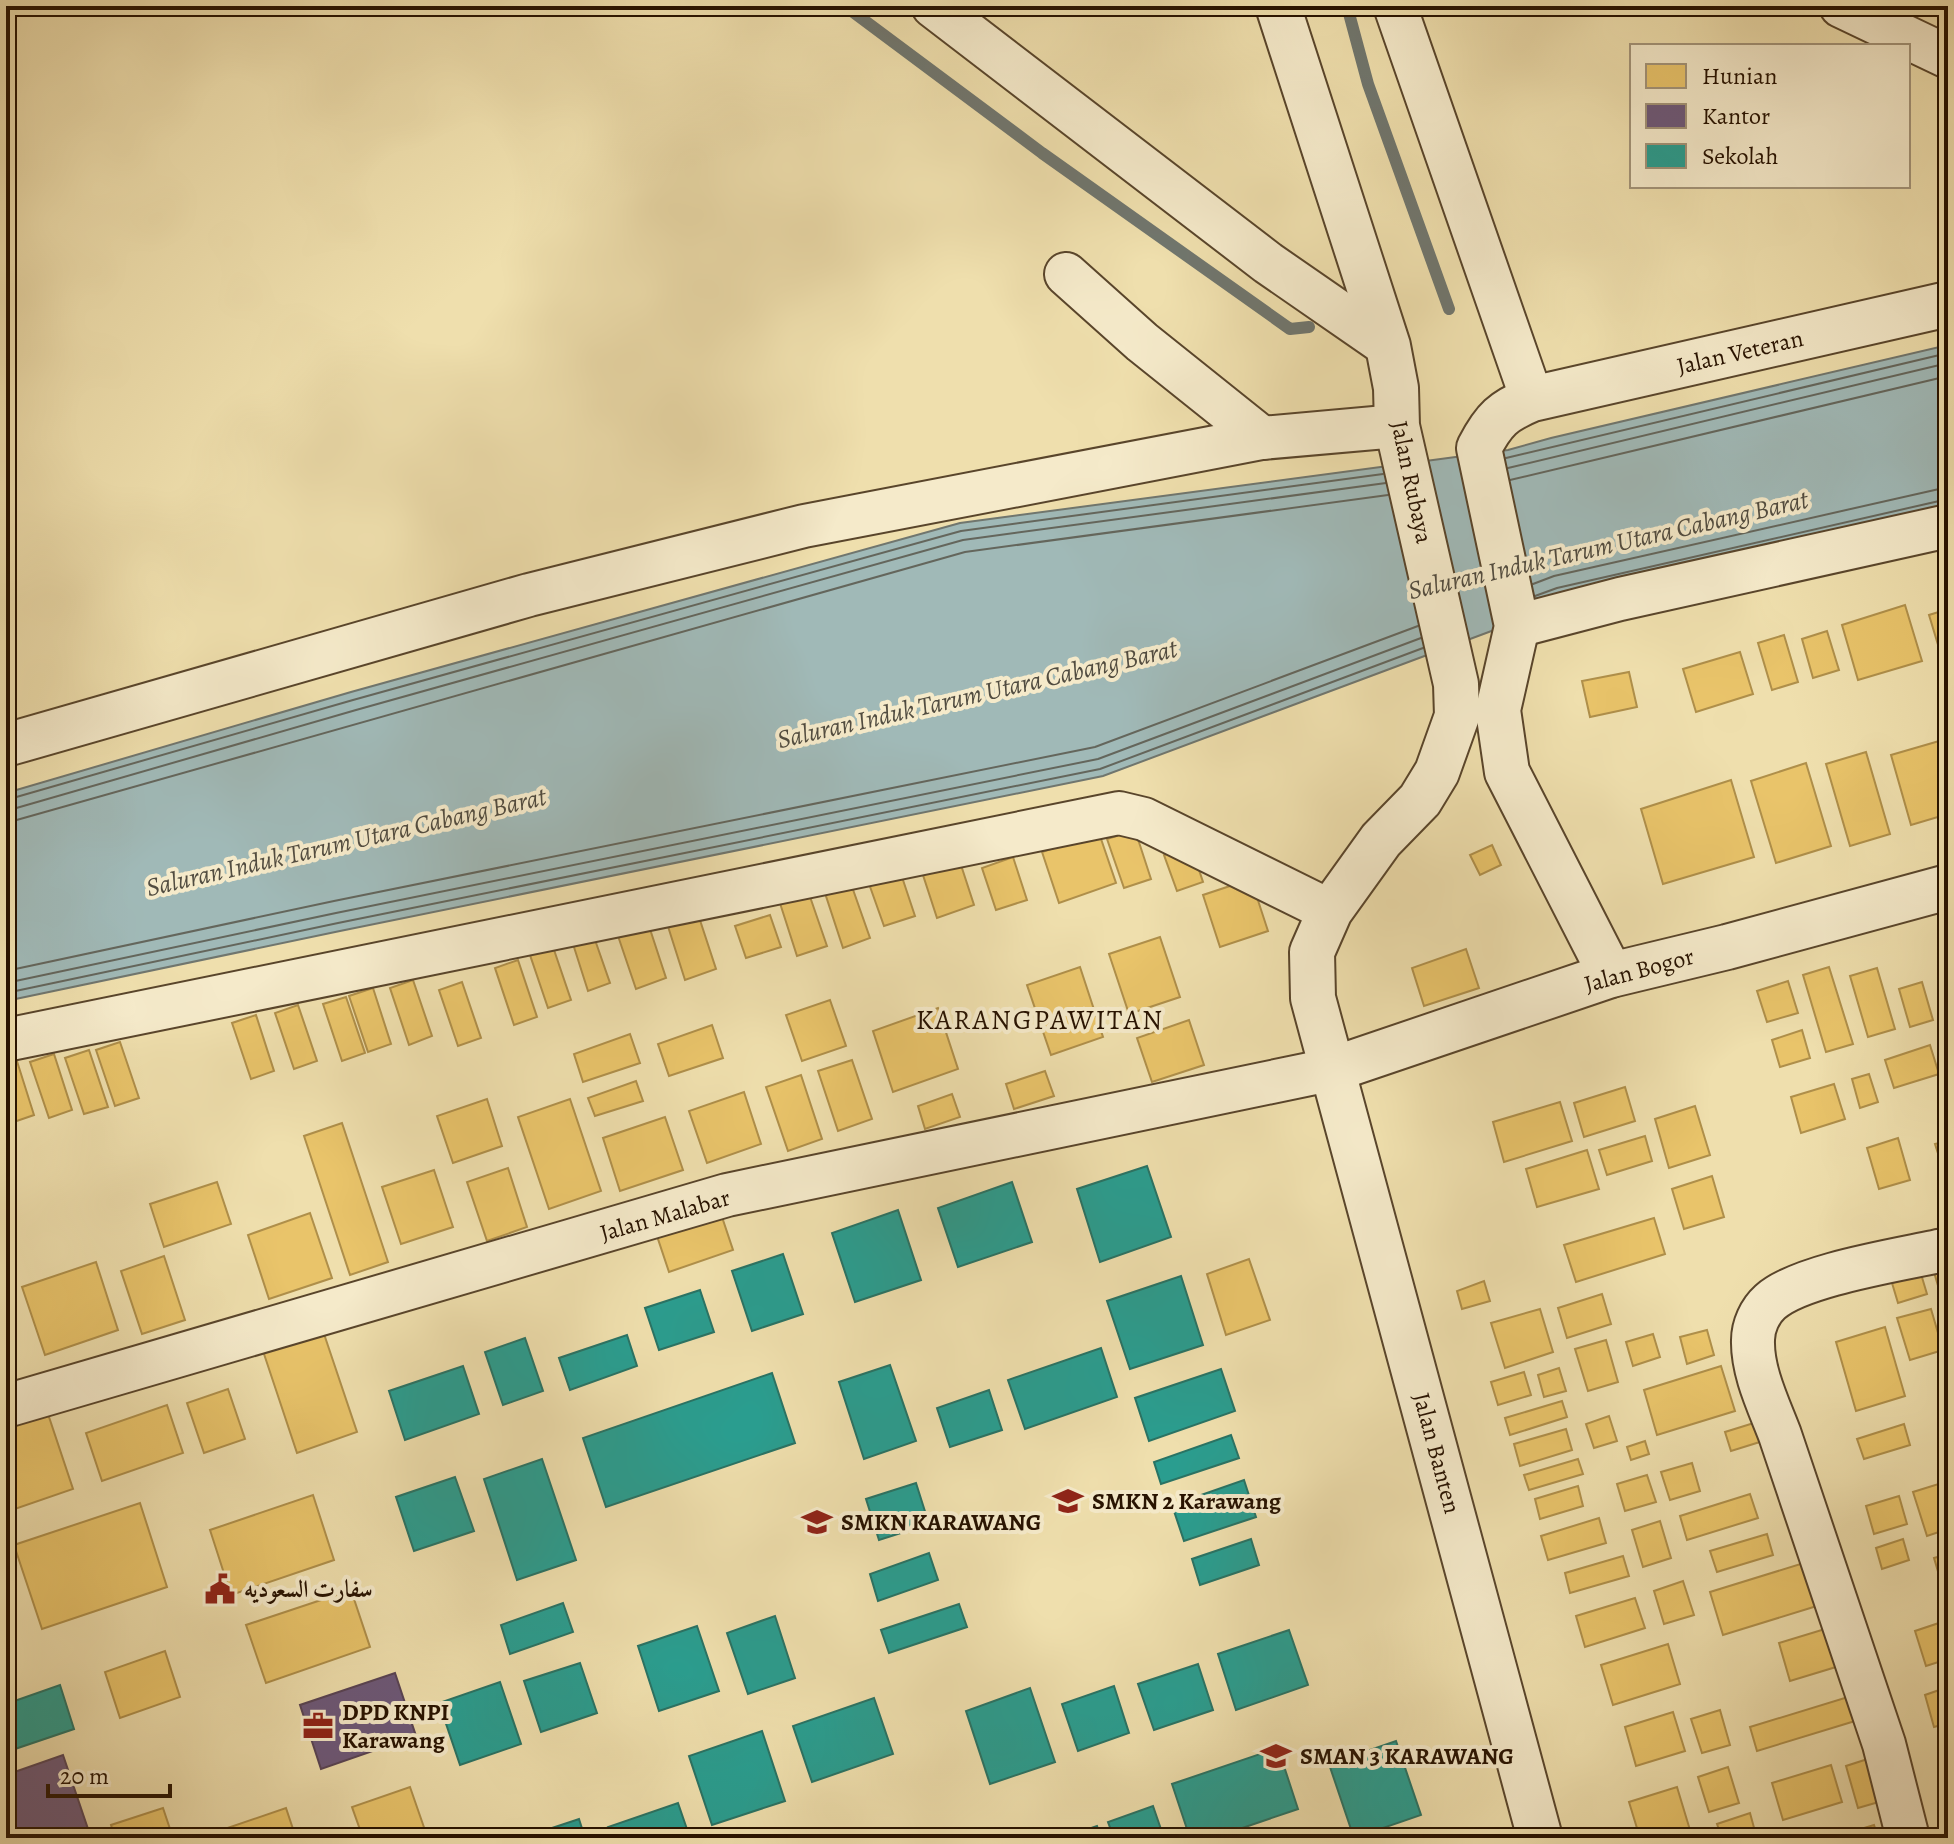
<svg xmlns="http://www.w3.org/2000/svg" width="1954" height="1844" font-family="Alegreya,Amiri,serif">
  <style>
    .water { fill: #a0b9b7; stroke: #70766e; stroke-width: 2 }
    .homes { fill: #e9c46a; stroke: #af8f4a; stroke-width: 2 }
    .offices { fill: #6d597a; stroke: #584455; stroke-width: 2 }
    .schools { fill: #2a9d8f; stroke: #297364; stroke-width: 2 }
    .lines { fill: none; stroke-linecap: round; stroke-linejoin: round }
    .shore { stroke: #64665c; stroke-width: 2 }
    .stream { stroke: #70766e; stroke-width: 12 }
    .minor-casing { stroke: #59452b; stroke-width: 46 }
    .tertiary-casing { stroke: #59452b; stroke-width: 48 }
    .minor { stroke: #f5eaca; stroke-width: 42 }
    .tertiary { stroke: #f5eaca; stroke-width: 44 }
    .labels { text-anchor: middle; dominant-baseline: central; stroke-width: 8; stroke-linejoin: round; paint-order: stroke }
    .street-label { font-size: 24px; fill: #271200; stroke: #f5eaca }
    .poi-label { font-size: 24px; font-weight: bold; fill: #271200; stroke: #f5eaca; text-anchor: start }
    .water-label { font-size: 26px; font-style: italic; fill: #514c40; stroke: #f5eaca }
    .quarter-label { font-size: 28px; letter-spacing: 2px; fill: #271200; stroke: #f5eaca }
  </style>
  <rect width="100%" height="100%" fill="#efdfad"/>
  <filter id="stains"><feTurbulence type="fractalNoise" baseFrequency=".0025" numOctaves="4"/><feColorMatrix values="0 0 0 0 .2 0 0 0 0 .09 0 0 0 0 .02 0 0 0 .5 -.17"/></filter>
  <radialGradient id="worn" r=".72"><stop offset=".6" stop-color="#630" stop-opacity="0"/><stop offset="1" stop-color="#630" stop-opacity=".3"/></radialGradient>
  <!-- water -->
  <polygon class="water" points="1948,345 1948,516 1561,605 1103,776 340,931 6,1001 6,793 351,692 960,523 1508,450 1551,438"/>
  <!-- homes -->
  <g class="homes">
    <polygon points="1905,605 1922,661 1858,680 1842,625"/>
    <polygon points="1948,609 1948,656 1942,658 1929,615"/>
    <polygon points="1827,631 1839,670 1813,678 1802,639"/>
    <polygon points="1784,635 1798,682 1772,690 1758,643"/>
    <polygon points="1740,652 1753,694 1696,712 1683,669"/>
    <polygon points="1629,672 1637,707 1590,717 1582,681"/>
    <polygon points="1946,739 1948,746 1948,814 1911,825 1891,755"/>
    <polygon points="1866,752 1890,834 1850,846 1826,764"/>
    <polygon points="1806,763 1831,846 1776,863 1751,781"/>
    <polygon points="1731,780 1754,857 1663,884 1641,809"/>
    <polygon points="1135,830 1151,879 1124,888 1107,839"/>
    <polygon points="1099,833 1116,883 1059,903 1042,852"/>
    <polygon points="1492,845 1501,865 1480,875 1470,855"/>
    <polygon points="1191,846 1203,882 1177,891 1164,855"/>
    <polygon points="1013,857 1027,900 996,910 982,868"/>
    <polygon points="960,862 974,905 937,918 923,875"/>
    <polygon points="900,871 915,916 884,926 868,881"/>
    <polygon points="1251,879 1268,931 1220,947 1203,895"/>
    <polygon points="850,881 870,938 843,948 824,890"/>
    <polygon points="807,888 827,946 797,956 778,897"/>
    <polygon points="696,908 716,969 685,980 665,917"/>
    <polygon points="770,915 781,947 746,958 735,926"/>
    <polygon points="648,923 666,978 636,989 617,933"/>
    <polygon points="594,937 610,983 588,991 573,944"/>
    <polygon points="1160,937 1180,997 1129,1014 1109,954"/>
    <polygon points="552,944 571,1000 548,1008 529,952"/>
    <polygon points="1466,949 1479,988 1424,1006 1412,968"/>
    <polygon points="518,960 537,1017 514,1025 495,968"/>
    <polygon points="1080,967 1103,1037 1051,1055 1027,985"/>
    <polygon points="1829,967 1853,1044 1826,1052 1803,975"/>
    <polygon points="1877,968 1895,1029 1868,1037 1850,976"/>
    <polygon points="413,980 432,1036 409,1045 390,988"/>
    <polygon points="1788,981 1798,1013 1767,1022 1757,991"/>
    <polygon points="462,982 481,1038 458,1046 439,990"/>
    <polygon points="1922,982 1933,1020 1910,1027 1899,989"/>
    <polygon points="373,988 391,1044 368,1052 349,996"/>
    <polygon points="346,997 365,1053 342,1061 323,1004"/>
    <polygon points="830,1000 846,1046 802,1061 786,1015"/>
    <polygon points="298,1005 317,1061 294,1069 275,1013"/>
    <polygon points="938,1008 958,1069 893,1092 873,1031"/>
    <polygon points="256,1015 274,1071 251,1079 232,1023"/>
    <polygon points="1189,1020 1204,1065 1152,1082 1137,1038"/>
    <polygon points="712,1025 723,1058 669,1076 658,1044"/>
    <polygon points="1802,1030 1810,1058 1780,1067 1772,1040"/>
    <polygon points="630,1034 640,1063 583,1082 574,1054"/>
    <polygon points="120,1042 139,1098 115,1106 96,1050"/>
    <polygon points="1930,1045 1939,1074 1894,1088 1885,1060"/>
    <polygon points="89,1050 108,1107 84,1114 65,1058"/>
    <polygon points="54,1054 72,1110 49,1118 30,1062"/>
    <polygon points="16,1058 34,1115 11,1123 6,1107 6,1061"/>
    <polygon points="852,1060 872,1119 838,1131 818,1071"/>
    <polygon points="1045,1071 1054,1096 1014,1109 1006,1084"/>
    <polygon points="1869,1074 1878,1102 1860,1108 1852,1079"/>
    <polygon points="801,1075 822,1139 788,1151 766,1087"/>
    <polygon points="636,1081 643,1101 595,1116 588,1098"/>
    <polygon points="1834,1084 1845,1119 1801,1133 1791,1097"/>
    <polygon points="1625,1087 1635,1121 1584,1137 1574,1103"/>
    <polygon points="744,1092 761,1144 707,1163 689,1111"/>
    <polygon points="952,1094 960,1117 925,1129 918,1106"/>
    <polygon points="487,1099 502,1146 453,1163 437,1116"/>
    <polygon points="570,1099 601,1191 549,1209 518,1117"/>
    <polygon points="1560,1102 1572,1141 1504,1162 1493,1122"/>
    <polygon points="1695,1106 1710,1155 1669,1168 1655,1119"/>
    <polygon points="665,1117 683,1170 620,1191 603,1138"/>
    <polygon points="342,1123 388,1262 350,1275 304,1136"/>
    <polygon points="1645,1136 1652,1161 1607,1175 1599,1150"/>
    <polygon points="1898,1138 1910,1180 1879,1189 1867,1148"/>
    <polygon points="1948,1141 1948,1167 1943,1169 1935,1144"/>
    <polygon points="1587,1150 1599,1189 1537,1207 1526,1169"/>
    <polygon points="508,1168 527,1227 487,1241 467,1182"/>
    <polygon points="434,1170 453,1227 401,1244 382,1187"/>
    <polygon points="1712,1176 1724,1217 1684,1229 1672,1189"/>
    <polygon points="217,1182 231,1224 164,1247 150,1204"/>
    <polygon points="717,1202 733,1250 669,1272 653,1224"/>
    <polygon points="310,1213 332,1278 269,1299 248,1235"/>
    <polygon points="1654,1218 1665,1254 1576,1282 1564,1245"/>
    <polygon points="164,1256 185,1320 142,1334 121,1271"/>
    <polygon points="1948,1256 1948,1286 1939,1289 1931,1262"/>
    <polygon points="1249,1259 1270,1320 1226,1335 1207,1274"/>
    <polygon points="96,1262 118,1330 45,1355 22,1287"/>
    <polygon points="1921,1274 1927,1294 1898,1303 1892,1283"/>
    <polygon points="1484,1281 1490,1301 1462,1309 1457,1291"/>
    <polygon points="1602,1294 1611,1324 1567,1338 1558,1308"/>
    <polygon points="1540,1309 1553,1352 1505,1368 1491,1323"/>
    <polygon points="1931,1309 1943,1350 1910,1360 1897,1318"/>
    <polygon points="321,1325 357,1432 297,1453 261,1345"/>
    <polygon points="1885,1327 1905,1396 1856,1411 1836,1342"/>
    <polygon points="1707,1330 1714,1355 1687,1364 1680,1337"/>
    <polygon points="1653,1334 1660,1357 1633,1366 1626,1342"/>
    <polygon points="1606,1340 1618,1382 1588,1391 1575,1349"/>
    <polygon points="1721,1366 1735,1411 1657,1435 1644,1390"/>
    <polygon points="1559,1368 1566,1391 1544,1397 1538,1375"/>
    <polygon points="1524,1372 1531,1395 1498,1405 1491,1382"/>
    <polygon points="228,1389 245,1439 204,1453 187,1403"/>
    <polygon points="43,1399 73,1489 9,1511 6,1503 6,1411"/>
    <polygon points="1562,1401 1567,1417 1510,1435 1505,1418"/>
    <polygon points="167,1405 183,1453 102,1481 86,1433"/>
    <polygon points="1609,1416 1617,1441 1594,1448 1586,1424"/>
    <polygon points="1757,1422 1763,1441 1731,1451 1725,1432"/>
    <polygon points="1904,1424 1910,1445 1864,1459 1857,1439"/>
    <polygon points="1566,1429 1572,1450 1520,1466 1514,1444"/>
    <polygon points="1645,1441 1649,1454 1631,1460 1627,1447"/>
    <polygon points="1578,1459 1583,1474 1529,1490 1524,1475"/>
    <polygon points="1692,1463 1700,1491 1670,1500 1661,1472"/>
    <polygon points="1647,1475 1656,1502 1625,1511 1617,1484"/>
    <polygon points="1948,1481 1948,1529 1927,1536 1913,1492"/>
    <polygon points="1578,1486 1583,1506 1540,1519 1535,1499"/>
    <polygon points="1750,1494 1758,1518 1687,1540 1680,1516"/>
    <polygon points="313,1495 334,1560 231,1595 210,1530"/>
    <polygon points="1899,1496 1907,1524 1874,1534 1866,1506"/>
    <polygon points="140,1503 167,1587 42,1629 14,1545"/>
    <polygon points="1599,1518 1606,1543 1548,1560 1541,1536"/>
    <polygon points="1660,1521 1671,1558 1643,1567 1632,1530"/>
    <polygon points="1767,1534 1773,1555 1717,1572 1710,1551"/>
    <polygon points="1903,1539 1909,1560 1882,1569 1876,1548"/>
    <polygon points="1948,1554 1948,1602 1947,1602 1934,1558"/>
    <polygon points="1623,1556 1629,1576 1570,1593 1565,1573"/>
    <polygon points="1807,1562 1820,1605 1723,1635 1710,1592"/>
    <polygon points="1683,1581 1694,1615 1664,1624 1654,1591"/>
    <polygon points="351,1590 370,1647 266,1683 246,1625"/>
    <polygon points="1635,1598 1645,1628 1585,1647 1576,1616"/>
    <polygon points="1948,1620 1948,1659 1926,1666 1915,1631"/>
    <polygon points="1825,1629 1836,1667 1790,1681 1779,1643"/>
    <polygon points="1668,1644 1680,1684 1613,1705 1601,1665"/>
    <polygon points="165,1651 180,1697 120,1718 105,1672"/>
    <polygon points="1948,1687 1948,1723 1934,1727 1925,1695"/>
    <polygon points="1848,1697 1855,1721 1757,1751 1750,1727"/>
    <polygon points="1720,1710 1730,1745 1702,1753 1691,1719"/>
    <polygon points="1673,1712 1685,1751 1636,1766 1625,1727"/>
    <polygon points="1883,1754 1896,1797 1858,1808 1846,1766"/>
    <polygon points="1831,1765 1842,1802 1783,1820 1772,1783"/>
    <polygon points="1728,1767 1739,1803 1709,1812 1698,1777"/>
    <polygon points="410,1787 427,1836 363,1838 352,1807"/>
    <polygon points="1677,1787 1690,1830 1663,1838 1640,1838 1629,1802"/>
    <polygon points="163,1808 173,1838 115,1838 111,1825"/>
    <polygon points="286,1808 296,1838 214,1838 213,1833"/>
    <polygon points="1750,1813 1756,1835 1747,1838 1722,1838 1717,1824"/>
    <polygon points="1874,1825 1878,1838 1831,1838"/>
  </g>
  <!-- offices -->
  <g class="offices">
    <polygon points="395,1673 416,1736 321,1769 300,1705"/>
    <polygon points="63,1755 89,1832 72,1838 8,1838 6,1775"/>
  </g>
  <!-- schools -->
  <g class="schools">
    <polygon points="1147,1166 1171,1237 1100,1262 1077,1189"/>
    <polygon points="1012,1182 1032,1242 958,1267 938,1208"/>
    <polygon points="898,1210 921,1280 855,1302 832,1233"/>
    <polygon points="783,1254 803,1314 752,1331 732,1271"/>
    <polygon points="1181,1276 1203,1345 1130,1369 1107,1301"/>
    <polygon points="700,1290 714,1332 659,1350 645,1308"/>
    <polygon points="627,1335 637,1366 570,1390 559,1358"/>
    <polygon points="525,1338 543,1391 503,1405 485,1352"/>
    <polygon points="1101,1348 1117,1397 1025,1429 1008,1380"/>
    <polygon points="890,1365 916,1441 864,1459 839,1382"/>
    <polygon points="463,1366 479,1414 405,1440 389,1391"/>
    <polygon points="1221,1369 1235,1411 1149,1441 1135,1398"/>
    <polygon points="772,1373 795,1443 606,1507 583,1438"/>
    <polygon points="989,1390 1002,1430 950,1447 937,1408"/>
    <polygon points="1231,1435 1239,1458 1161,1484 1154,1462"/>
    <polygon points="542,1459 576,1560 517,1580 484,1479"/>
    <polygon points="455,1477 474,1531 414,1551 396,1497"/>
    <polygon points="1244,1480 1256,1517 1184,1541 1172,1505"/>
    <polygon points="916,1483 929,1524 879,1540 866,1499"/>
    <polygon points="1251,1539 1259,1565 1200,1585 1192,1559"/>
    <polygon points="929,1553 938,1580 878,1601 870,1574"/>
    <polygon points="563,1603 573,1632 510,1654 501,1625"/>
    <polygon points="959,1604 967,1627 889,1653 881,1630"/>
    <polygon points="775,1616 795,1678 748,1694 727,1633"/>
    <polygon points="697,1626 719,1691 659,1711 638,1646"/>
    <polygon points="1289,1630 1308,1685 1236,1710 1218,1654"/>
    <polygon points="580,1663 597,1713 541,1732 524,1681"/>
    <polygon points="1198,1664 1213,1710 1154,1730 1138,1684"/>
    <polygon points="500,1682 521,1744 460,1765 439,1703"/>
    <polygon points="60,1685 74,1729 6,1752 6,1704"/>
    <polygon points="1114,1686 1129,1733 1078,1751 1062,1704"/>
    <polygon points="1030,1688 1055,1762 990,1784 966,1711"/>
    <polygon points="874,1698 893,1754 812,1782 793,1726"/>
    <polygon points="762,1731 785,1801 712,1825 689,1756"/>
    <polygon points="1396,1741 1421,1815 1354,1838 1329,1764"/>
    <polygon points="1278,1748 1298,1809 1213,1838 1190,1838 1172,1784"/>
    <polygon points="678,1803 690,1838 612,1838 608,1827"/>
    <polygon points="1153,1806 1164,1838 1114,1838 1108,1822"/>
    <polygon points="579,1819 585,1838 535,1838 534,1834"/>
    <polygon points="1097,1826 1101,1838 1062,1838"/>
  </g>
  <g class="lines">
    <!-- shore -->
    <g class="shore">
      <polyline points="1506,458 1948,353"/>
      <polyline points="1508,468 1948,363"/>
      <polyline points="1510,480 1948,376"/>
      <polyline points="1533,584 1554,576 1948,487"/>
      <polyline points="1535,596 1557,588 1948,499"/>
      <polyline points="6,800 353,700 961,531 1383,474"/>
      <polyline points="6,811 356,710 963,540 1386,483"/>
      <polyline points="6,823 965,552 1388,495"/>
      <polyline points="6,971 334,901 1095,747 1418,626"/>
      <polyline points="6,983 336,913 1098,759 1421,638"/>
      <polyline points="6,993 338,923 1100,769 1423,648"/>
    </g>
    <!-- stream -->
    <g class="stream">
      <polyline points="845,6 1042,153 1290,329 1309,327"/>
      <polyline points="1347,6 1368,84 1449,309"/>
    </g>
    <!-- minor casing -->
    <g class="minor-casing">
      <g id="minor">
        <polyline points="933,6 1268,263 1388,346"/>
        <polyline points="1395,6 1532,399"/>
        <polyline points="1841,6 1948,57"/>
        <polyline points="1066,274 1142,342 1262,438"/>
        <polyline points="1517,626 1620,599 1948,526"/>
        <polyline points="6,745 529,595 804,526 1262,438 1397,426"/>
        <polyline points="6,1040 1119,813 1144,819 1330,911"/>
        <polyline points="6,1406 727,1195 1334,1069"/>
        <path d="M1908,1838L1884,1744L1780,1435C1769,1406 1752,1372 1753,1340C1753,1326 1760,1311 1770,1302C1801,1274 1905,1259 1948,1249"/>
      </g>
    </g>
    <!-- tertiary casing -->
    <g class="tertiary-casing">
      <g id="tertiary">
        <polyline points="1278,6 1388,346 1396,388 1397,426 1456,684 1457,716 1437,772 1420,800 1381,840 1330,911 1312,952 1313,998 1540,1838"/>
        <path d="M1611,975L1507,772L1498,710L1517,626L1479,448C1494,419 1503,411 1532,399L1948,304"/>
        <polyline points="1334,1069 1611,975 1727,947 1948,887"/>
      </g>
    </g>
    <!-- minor -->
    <use href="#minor" class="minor"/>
    <!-- tertiary -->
    <use href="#tertiary" class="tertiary"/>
  </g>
  <!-- icons -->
  <defs>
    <g id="school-bare" transform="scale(2.4)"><path d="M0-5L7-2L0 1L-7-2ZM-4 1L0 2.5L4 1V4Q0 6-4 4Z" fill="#8f2418" stroke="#f5eaca" stroke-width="2.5" paint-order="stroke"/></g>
    <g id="civic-bare" transform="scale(2.4)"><path d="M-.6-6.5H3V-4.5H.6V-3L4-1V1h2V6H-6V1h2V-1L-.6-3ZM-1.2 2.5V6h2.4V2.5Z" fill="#8f2418" stroke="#f5eaca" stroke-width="2.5" paint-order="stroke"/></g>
    <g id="office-bare" transform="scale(2.4)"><path d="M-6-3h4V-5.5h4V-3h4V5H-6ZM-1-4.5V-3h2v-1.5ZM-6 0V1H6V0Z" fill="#8f2418" stroke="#f5eaca" stroke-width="2.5" paint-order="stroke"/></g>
  </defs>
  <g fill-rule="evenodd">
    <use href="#school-bare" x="1068" y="1501"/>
    <use href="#school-bare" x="817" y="1522"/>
    <use href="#civic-bare" x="220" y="1589"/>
    <use href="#office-bare" x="318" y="1726"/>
    <use href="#school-bare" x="1276" y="1756"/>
  </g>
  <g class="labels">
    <!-- street labels -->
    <g class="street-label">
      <text transform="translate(1740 352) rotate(-13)">Jalan Veteran</text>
      <text transform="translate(1412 482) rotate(78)">Jalan Rubaya</text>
      <text transform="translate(1639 970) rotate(-15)">Jalan Bogor</text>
      <text transform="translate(665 1215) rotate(-16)">Jalan Malabar</text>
      <text transform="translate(1437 1453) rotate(75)">Jalan Banten</text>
    </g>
    <!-- poi labels -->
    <g class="poi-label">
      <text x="1092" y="1501">SMKN 2 Karawang</text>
      <text x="841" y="1522">SMKN KARAWANG</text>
      <text x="244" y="1589">سفارت السعوديه</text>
      <text x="342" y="1712">DPD KNPI<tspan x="342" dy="28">Karawang</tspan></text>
      <text x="1300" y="1756">SMAN 3 KARAWANG</text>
    </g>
    <!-- water labels -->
    <g class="water-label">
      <text transform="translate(1608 545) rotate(-13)">Saluran Induk Tarum Utara Cabang Barat</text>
      <text transform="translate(977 694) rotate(-13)">Saluran Induk Tarum Utara Cabang Barat</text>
      <text transform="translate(346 842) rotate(-13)">Saluran Induk Tarum Utara Cabang Barat</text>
    </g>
    <!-- quarter labels -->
    <g class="quarter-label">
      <text x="1040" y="1020">KARANGPAWITAN</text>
    </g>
  </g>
  <!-- margin -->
  <rect width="1954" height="1844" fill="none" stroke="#efdfad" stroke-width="32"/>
  <rect x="8" y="8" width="1938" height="1828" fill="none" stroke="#271200" stroke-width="4"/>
  <rect x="16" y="16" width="1922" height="1812" fill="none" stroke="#271200" stroke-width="2"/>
  <!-- legend -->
  <rect x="1630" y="44" width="280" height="144" fill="#f5eaca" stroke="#a39479" stroke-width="2"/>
  <rect x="1646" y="64" width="40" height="24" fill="#e9c46a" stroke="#a39479" stroke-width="2"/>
  <text x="1702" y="84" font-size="24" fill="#271200">Hunian</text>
  <rect x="1646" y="104" width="40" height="24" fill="#6d597a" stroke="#a39479" stroke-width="2"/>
  <text x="1702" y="124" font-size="24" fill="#271200">Kantor</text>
  <rect x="1646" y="144" width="40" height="24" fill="#2a9d8f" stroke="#a39479" stroke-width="2"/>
  <text x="1702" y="164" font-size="24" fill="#271200">Sekolah</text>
  <!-- scale -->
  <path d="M48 1784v12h122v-12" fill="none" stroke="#271200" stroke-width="4"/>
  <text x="60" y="1784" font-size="24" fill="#271200" stroke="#f5eaca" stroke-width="6" paint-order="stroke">20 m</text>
  <rect width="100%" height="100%" filter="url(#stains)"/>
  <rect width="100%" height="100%" fill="url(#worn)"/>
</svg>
